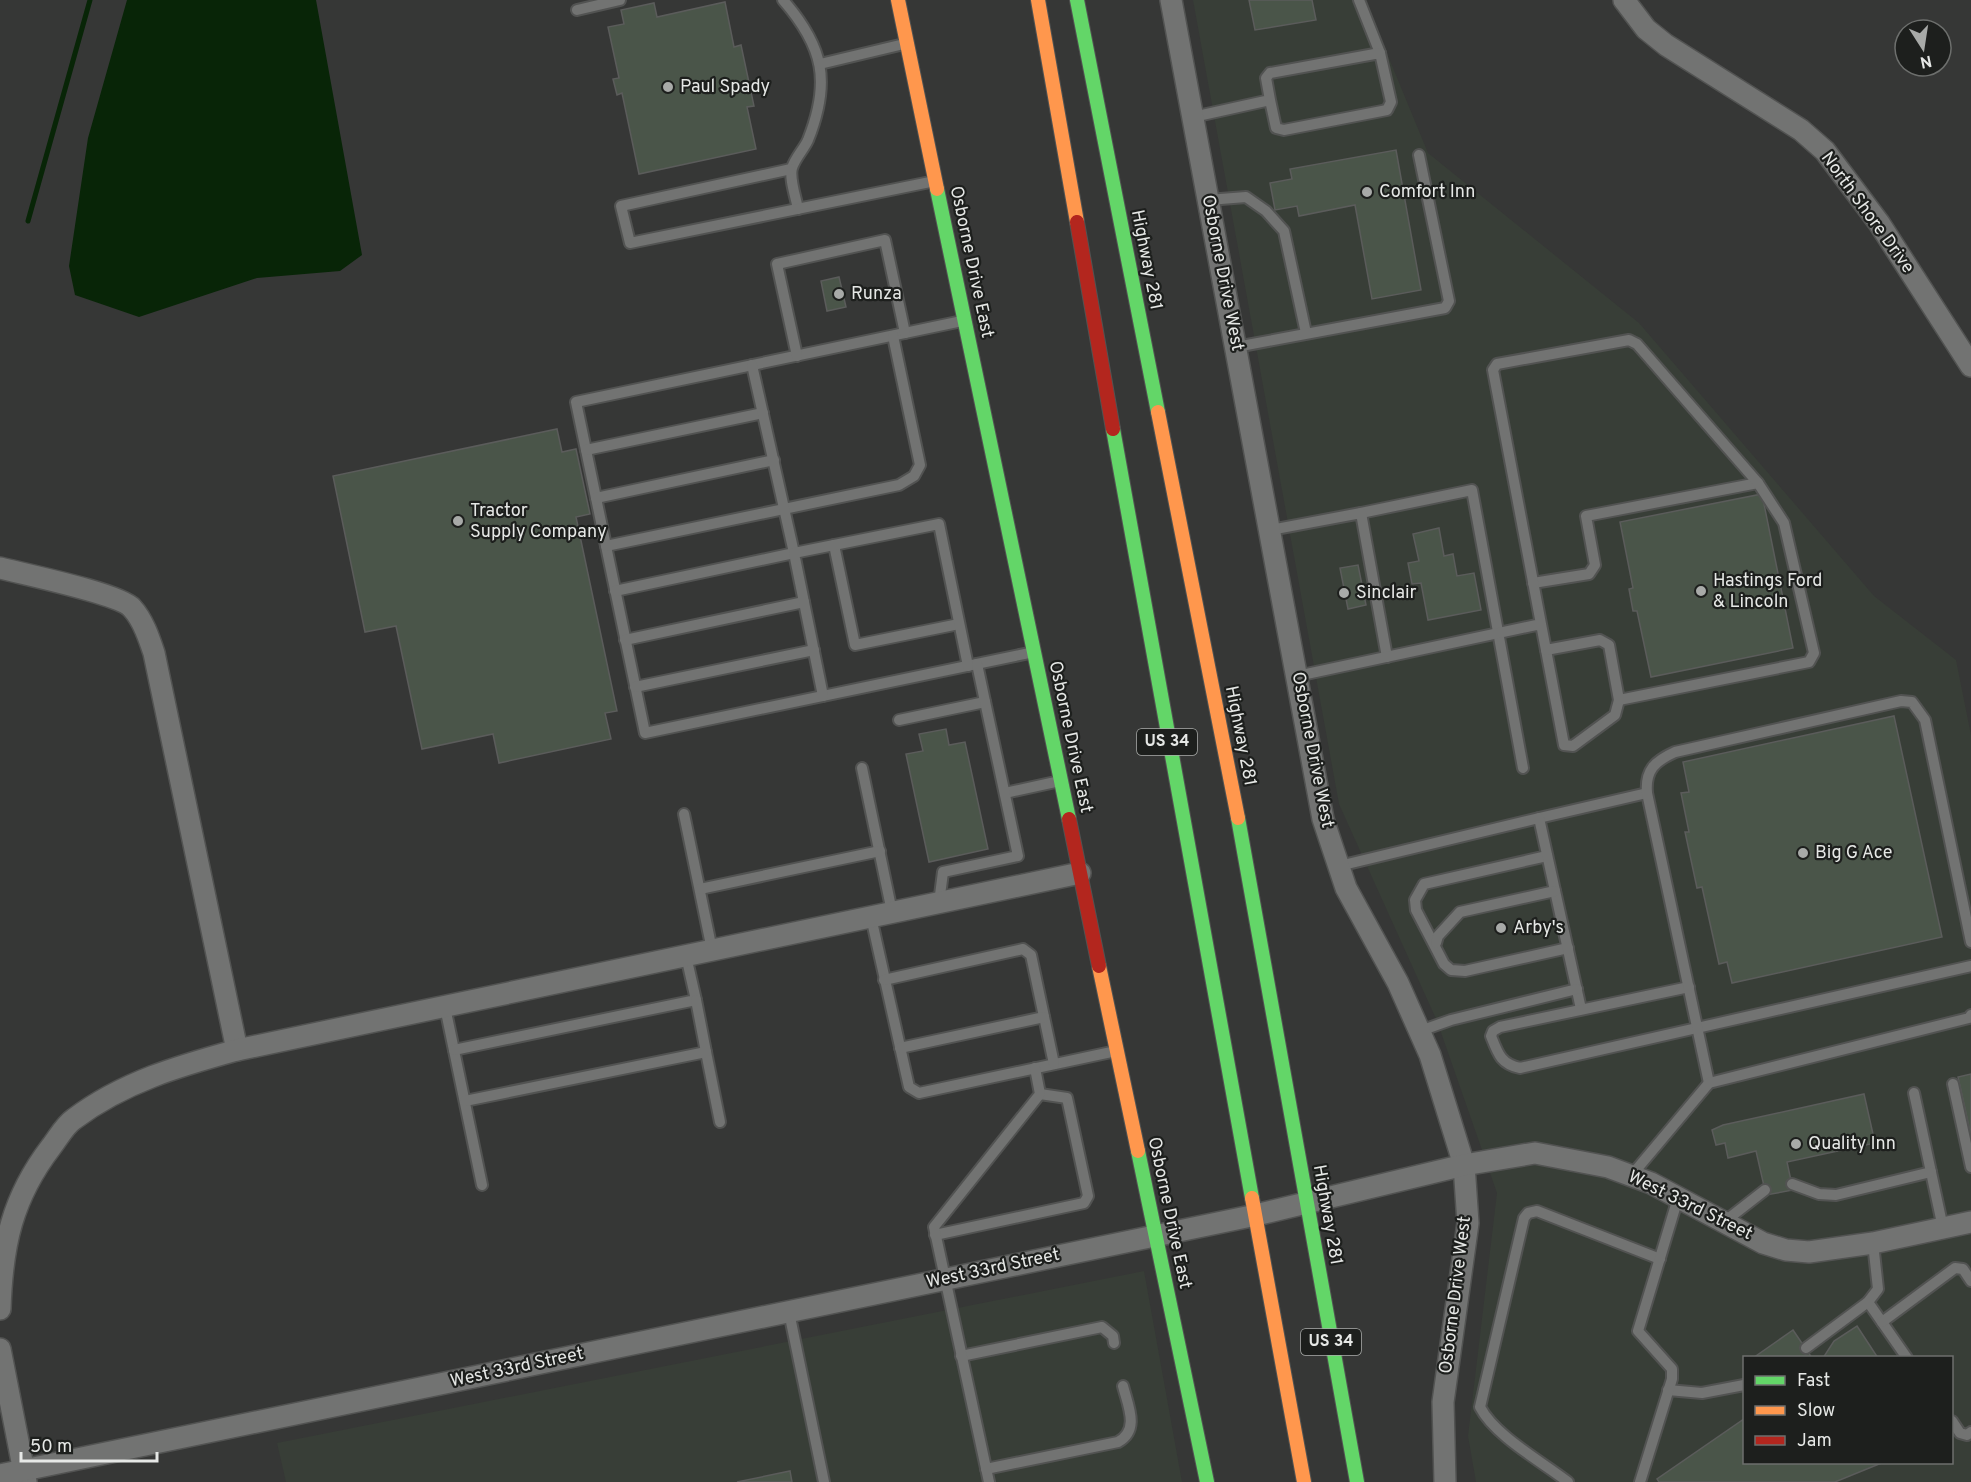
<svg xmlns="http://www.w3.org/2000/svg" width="1971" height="1482" font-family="Overpass,sans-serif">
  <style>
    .built { fill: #383e37; fill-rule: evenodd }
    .water { fill: #082507 }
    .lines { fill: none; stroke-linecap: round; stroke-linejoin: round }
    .stream { stroke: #082507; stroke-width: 5 }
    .building { fill: #4a5549; stroke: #5b5c5b; stroke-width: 1.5 }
    .lane-casing { stroke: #525352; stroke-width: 14 }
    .street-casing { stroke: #525352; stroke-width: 24 }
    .fast-casing { stroke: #525352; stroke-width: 16 }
    .slow-casing { stroke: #525352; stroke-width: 16 }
    .jam-casing { stroke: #525352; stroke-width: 16 }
    .lane { stroke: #727372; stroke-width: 10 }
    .street { stroke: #727372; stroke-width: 21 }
    .fast { stroke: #63d668; stroke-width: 14 }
    .slow { stroke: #ff974d; stroke-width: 14 }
    .jam { stroke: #b3261e; stroke-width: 14 }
    .poi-dot { fill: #a8aaa8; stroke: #1d1f1d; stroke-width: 2 }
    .labels { text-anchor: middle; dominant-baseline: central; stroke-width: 4.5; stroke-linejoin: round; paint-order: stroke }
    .shield { fill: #1d1f1d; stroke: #aaacaa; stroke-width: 1.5 }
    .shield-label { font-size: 16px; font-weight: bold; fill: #e6e8e6 }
    .poi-label { font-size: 18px; fill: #e6e8e6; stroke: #1d1f1d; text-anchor: start }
    .street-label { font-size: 18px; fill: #e6e8e6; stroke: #1d1f1d }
  </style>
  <rect width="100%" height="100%" fill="#363736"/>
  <!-- built -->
  <g class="built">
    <path d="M1193,0H1365L1428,153L1639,323L1874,596L1956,660L1971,735V1482H1476L1468,1436L1497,1193L1437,1021L1339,804ZM1744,1358H1952V1462H1744Z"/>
    <polygon points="1144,1271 1182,1482 286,1482 277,1443"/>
  </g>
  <!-- water -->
  <polygon class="water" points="127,0 316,0 362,255 340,271 257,278 139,317 75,295 69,266 88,138"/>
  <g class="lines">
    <!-- stream -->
    <polyline class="stream" points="28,221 90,0"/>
  </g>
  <!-- building -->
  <g class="building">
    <polygon points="1249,0 1312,0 1316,20 1255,30"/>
    <polygon points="725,2 734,47 741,45 754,106 747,107 756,149 639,174 622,93 617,95 613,79 619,78 608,27 624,24 621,10 654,3 657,17"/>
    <polygon points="1396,150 1421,290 1372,299 1355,205 1299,216 1297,206 1275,210 1270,183 1292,179 1290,169"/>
    <polygon points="839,277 846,307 827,311 821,281"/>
    <polygon points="557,429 562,452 576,449 590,514 576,517 617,711 605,713 611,739 499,763 493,734 422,749 396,626 365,632 333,476"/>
    <polygon points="1762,494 1793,648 1651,677 1637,611 1633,611 1629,589 1633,588 1620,522"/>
    <polygon points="1439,528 1444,556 1453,554 1457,576 1474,573 1481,610 1428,620 1421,583 1412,584 1408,563 1419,561 1413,534"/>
    <polygon points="1358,565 1366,605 1348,609 1340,568"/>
    <polygon points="1894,716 1942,937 1732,983 1727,962 1719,964 1702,887 1697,888 1685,832 1689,832 1681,793 1689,792 1683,762"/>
    <polygon points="946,729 949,745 965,742 988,849 929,862 906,754 923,751 919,734"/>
    <polygon points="1971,1074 1971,1136 1958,1077"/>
    <polygon points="1864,1094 1875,1143 1787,1162 1793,1190 1766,1195 1756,1151 1728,1158 1725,1143 1716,1145 1712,1130 1723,1125"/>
    <polygon points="1857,1326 1878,1358 1823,1358 1834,1341"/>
    <polygon points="1793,1330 1812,1358 1753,1358"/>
    <polygon points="1744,1419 1744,1462 1884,1462 1835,1482 1659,1482 1657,1479"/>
    <polygon points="790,1471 792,1482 737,1482"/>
  </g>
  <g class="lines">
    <!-- lane casing -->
    <g class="lane-casing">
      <g id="lane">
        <path d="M783,0C824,47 831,82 808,140C804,149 795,158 792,168C789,178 796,198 798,209"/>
        <polyline points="1359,0 1380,53"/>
        <polyline points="577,10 620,0"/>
        <polyline points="820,64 904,44"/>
        <polyline points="1193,117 1270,100 1276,128 1284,130 1387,110 1391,102 1380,53 1270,73 1266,78 1270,100"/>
        <polyline points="791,169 621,206 630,243 935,181"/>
        <polyline points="1208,200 1246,197 1266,211 1284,231 1306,333"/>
        <polyline points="962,321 576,402 645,733 1034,652"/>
        <polyline points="1236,347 1445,308 1449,301 1419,155"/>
        <polyline points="797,356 777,264 885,240 905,333"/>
        <polyline points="586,450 763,413"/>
        <polyline points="596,498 774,460"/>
        <polyline points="1361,513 1472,490 1523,768"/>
        <polyline points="1270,530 1361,513 1387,657"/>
        <polyline points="834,545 855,645 959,624"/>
        <polyline points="606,546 899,485 914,476 920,465 893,336"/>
        <polyline points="1533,583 1589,574 1595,565 1586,516 1758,483"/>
        <polyline points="615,591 794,553 752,365"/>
        <polyline points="625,640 804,602"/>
        <polyline points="1546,650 1564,745 1573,746 1615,715 1619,700"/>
        <polyline points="1297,676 1541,624 1493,370 1497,364 1629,340 1637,344 1758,483 1784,523 1814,653 1809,662 1619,700 1609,645 1600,640 1546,650 1541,624"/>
        <polyline points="635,687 814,650"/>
        <polyline points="823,696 794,553 939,524 968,666"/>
        <polyline points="899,720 985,702"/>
        <polyline points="862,768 892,912"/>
        <polyline points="1005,793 1060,781"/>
        <polyline points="684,814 712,950"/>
        <polyline points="1539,818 1647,793"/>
        <polyline points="1547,856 1424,884 1415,900 1416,910 1444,964 1451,970 1465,971 1568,948"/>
        <polyline points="1339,866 1539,818 1581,1009"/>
        <polyline points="700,889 880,851"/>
        <polyline points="939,903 943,872 1018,856 977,664"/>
        <polyline points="871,917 909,1087 919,1093 1116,1051"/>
        <polyline points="1436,943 1438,936 1460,912 1555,891"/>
        <polyline points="884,980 1023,949 1031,955 1054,1064"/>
        <path d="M1689,987L1500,1027L1493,1031L1491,1036C1498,1054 1501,1064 1520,1068L1971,966"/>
        <polyline points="445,1007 482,1185"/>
        <polyline points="1420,1031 1451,1020 1577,989"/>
        <polyline points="900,1048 1044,1017"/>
        <polyline points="454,1050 696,1000 686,956"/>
        <polyline points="706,1052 720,1122"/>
        <path d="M1709,1083L1647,793C1645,770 1655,761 1675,752L1901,701L1912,702L1925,720L1971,942"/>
        <polyline points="1953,1084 1971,1167"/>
        <polyline points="1914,1093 1943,1228"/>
        <polyline points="465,1101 706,1052 696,1000"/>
        <polyline points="1631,1176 1709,1083 1969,1018 1971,1015"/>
        <polyline points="1792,1184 1819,1194 1836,1195 1931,1172"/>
        <polyline points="1724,1222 1765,1190"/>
        <polyline points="935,1235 1084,1203 1088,1196 1067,1098 1040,1094"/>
        <polyline points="1868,1302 1907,1358"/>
        <polyline points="789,1312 824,1482"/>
        <polyline points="1882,1322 1955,1268 1963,1269 1971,1281"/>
        <polyline points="1806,1348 1868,1302 1878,1289 1873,1243"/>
        <polyline points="961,1356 1102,1327 1113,1336 1114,1343"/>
        <polyline points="1668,1390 1702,1393 1744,1385"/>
        <polyline points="1952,1421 1960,1433 1967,1435 1971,1432"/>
        <path d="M986,1469L1118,1442C1140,1430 1128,1406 1123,1386"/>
        <polyline points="989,1482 934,1227 1040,1094 1035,1068"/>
        <path d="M1568,1482C1541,1461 1495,1436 1480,1407L1524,1218L1528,1213L1537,1211L1660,1259"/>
        <polyline points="1640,1482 1672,1379 1672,1369 1638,1331 1678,1198"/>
      </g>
    </g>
    <!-- street casing -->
    <g class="street-casing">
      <g id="street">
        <polyline points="1171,0 1323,819 1346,888 1398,983 1430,1055 1464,1165 1468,1223 1443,1402 1445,1482"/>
        <polyline points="1624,0 1646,29 1666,45 1801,130 1825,151 1879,223 1971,366"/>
        <path d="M0,568C23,574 120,594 132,608C143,620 149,638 154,653L237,1050"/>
        <path d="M0,1309C2,1245 12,1198 51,1147C58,1138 65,1125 74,1119C123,1082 179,1066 237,1050L1080,873"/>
        <polyline points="0,1349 26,1482"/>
        <polyline points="0,1475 1256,1215 1464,1165 1535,1153 1608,1167 1651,1183 1763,1243 1786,1250 1809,1252 1873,1243 1971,1222"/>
      </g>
    </g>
    <!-- fast casing -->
    <g class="fast-casing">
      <g id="fast">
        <polyline points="1077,0 1158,412"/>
        <polyline points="937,189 1069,819"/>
        <polyline points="1113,429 1252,1198"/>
        <polyline points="1238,818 1357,1482"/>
        <polyline points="1138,1151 1207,1482"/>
      </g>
    </g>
    <!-- slow casing -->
    <g class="slow-casing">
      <g id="slow">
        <polyline points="898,0 937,189"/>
        <polyline points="1038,0 1077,222"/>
        <polyline points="1158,412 1238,818"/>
        <polyline points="1099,966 1138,1151"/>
        <polyline points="1252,1198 1304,1482"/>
      </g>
    </g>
    <!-- jam casing -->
    <g class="jam-casing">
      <g id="jam">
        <polyline points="1077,222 1113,429"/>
        <polyline points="1069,819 1099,966"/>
      </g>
    </g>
    <!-- lane -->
    <use href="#lane" class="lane"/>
    <!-- street -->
    <use href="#street" class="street"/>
    <!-- fast -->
    <use href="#fast" class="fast"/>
    <!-- slow -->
    <use href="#slow" class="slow"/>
    <!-- jam -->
    <use href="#jam" class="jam"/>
  </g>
  <!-- markers -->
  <g class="poi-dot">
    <circle cx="668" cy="87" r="6"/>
    <circle cx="1367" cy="192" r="6"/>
    <circle cx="839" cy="294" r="6"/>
    <circle cx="458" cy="521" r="6"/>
    <circle cx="1701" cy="591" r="6"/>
    <circle cx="1344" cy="593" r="6"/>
    <circle cx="1803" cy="853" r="6"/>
    <circle cx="1501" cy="928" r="6"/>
    <circle cx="1796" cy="1144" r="6"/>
  </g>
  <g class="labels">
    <!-- shield labels -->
    <g class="shield">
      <rect x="1137" y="729" width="60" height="26" rx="4.5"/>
      <rect x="1301" y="1329" width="60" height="26" rx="4.5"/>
    </g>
    <g class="shield-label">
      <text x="1167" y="742">US 34</text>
      <text x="1331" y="1342">US 34</text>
    </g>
    <!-- poi labels -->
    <g class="poi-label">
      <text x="680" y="87">Paul Spady</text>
      <text x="1379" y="192">Comfort Inn</text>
      <text x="851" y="294">Runza</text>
      <text x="470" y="511">Tractor<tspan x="470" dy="21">Supply Company</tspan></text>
      <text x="1713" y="581">Hastings Ford<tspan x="1713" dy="21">&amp; Lincoln</tspan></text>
      <text x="1356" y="593">Sinclair</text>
      <text x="1815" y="853">Big G Ace</text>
      <text x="1513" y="928">Arby's</text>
      <text x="1808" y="1144">Quality Inn</text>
    </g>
    <!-- street labels -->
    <g class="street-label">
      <text transform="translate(1867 213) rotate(54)">North Shore Drive</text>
      <text transform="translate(1146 260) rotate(79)">Highway 281</text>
      <text transform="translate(971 262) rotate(78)">Osborne Drive East</text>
      <text transform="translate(1222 273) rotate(79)">Osborne Drive West</text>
      <text transform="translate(1240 736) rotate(79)">Highway 281</text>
      <text transform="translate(1070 737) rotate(78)">Osborne Drive East</text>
      <text transform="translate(1312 750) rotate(79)">Osborne Drive West</text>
      <text transform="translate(1690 1206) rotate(26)">West 33rd Street</text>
      <text transform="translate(1169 1213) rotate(78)">Osborne Drive East</text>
      <text transform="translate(1327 1215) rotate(80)">Highway 281</text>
      <text transform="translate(993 1269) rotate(-12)">West 33rd Street</text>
      <text transform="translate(1456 1295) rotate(-83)">Osborne Drive West</text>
      <text transform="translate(517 1368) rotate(-12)">West 33rd Street</text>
    </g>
  </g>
  <!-- legend -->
  <rect x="1743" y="1356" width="210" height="108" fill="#1d1f1d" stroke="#6d6f6d" stroke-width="1.5"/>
  <rect x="1755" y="1376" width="30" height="9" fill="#63d668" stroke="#6d6f6d" stroke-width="1.5"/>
  <text x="1797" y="1386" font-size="18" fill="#e6e8e6">Fast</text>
  <rect x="1755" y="1406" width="30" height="9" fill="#ff974d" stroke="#6d6f6d" stroke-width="1.5"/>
  <text x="1797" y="1416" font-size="18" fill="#e6e8e6">Slow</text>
  <rect x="1755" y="1436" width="30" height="9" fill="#b3261e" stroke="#6d6f6d" stroke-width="1.5"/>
  <text x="1797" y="1446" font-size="18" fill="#e6e8e6">Jam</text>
  <!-- north arrow -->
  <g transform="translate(1923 48) rotate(168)"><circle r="28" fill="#1d1f1d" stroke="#6d6f6d" stroke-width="1.5"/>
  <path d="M0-4.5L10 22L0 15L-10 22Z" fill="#a8aaa8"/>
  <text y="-9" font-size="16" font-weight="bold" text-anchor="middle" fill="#e6e8e6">N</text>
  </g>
  <!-- scale -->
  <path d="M21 1452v9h136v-9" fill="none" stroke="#e6e8e6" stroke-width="3"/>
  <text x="30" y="1452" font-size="18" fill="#e6e8e6" stroke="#1d1f1d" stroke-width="4.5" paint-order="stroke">50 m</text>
</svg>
